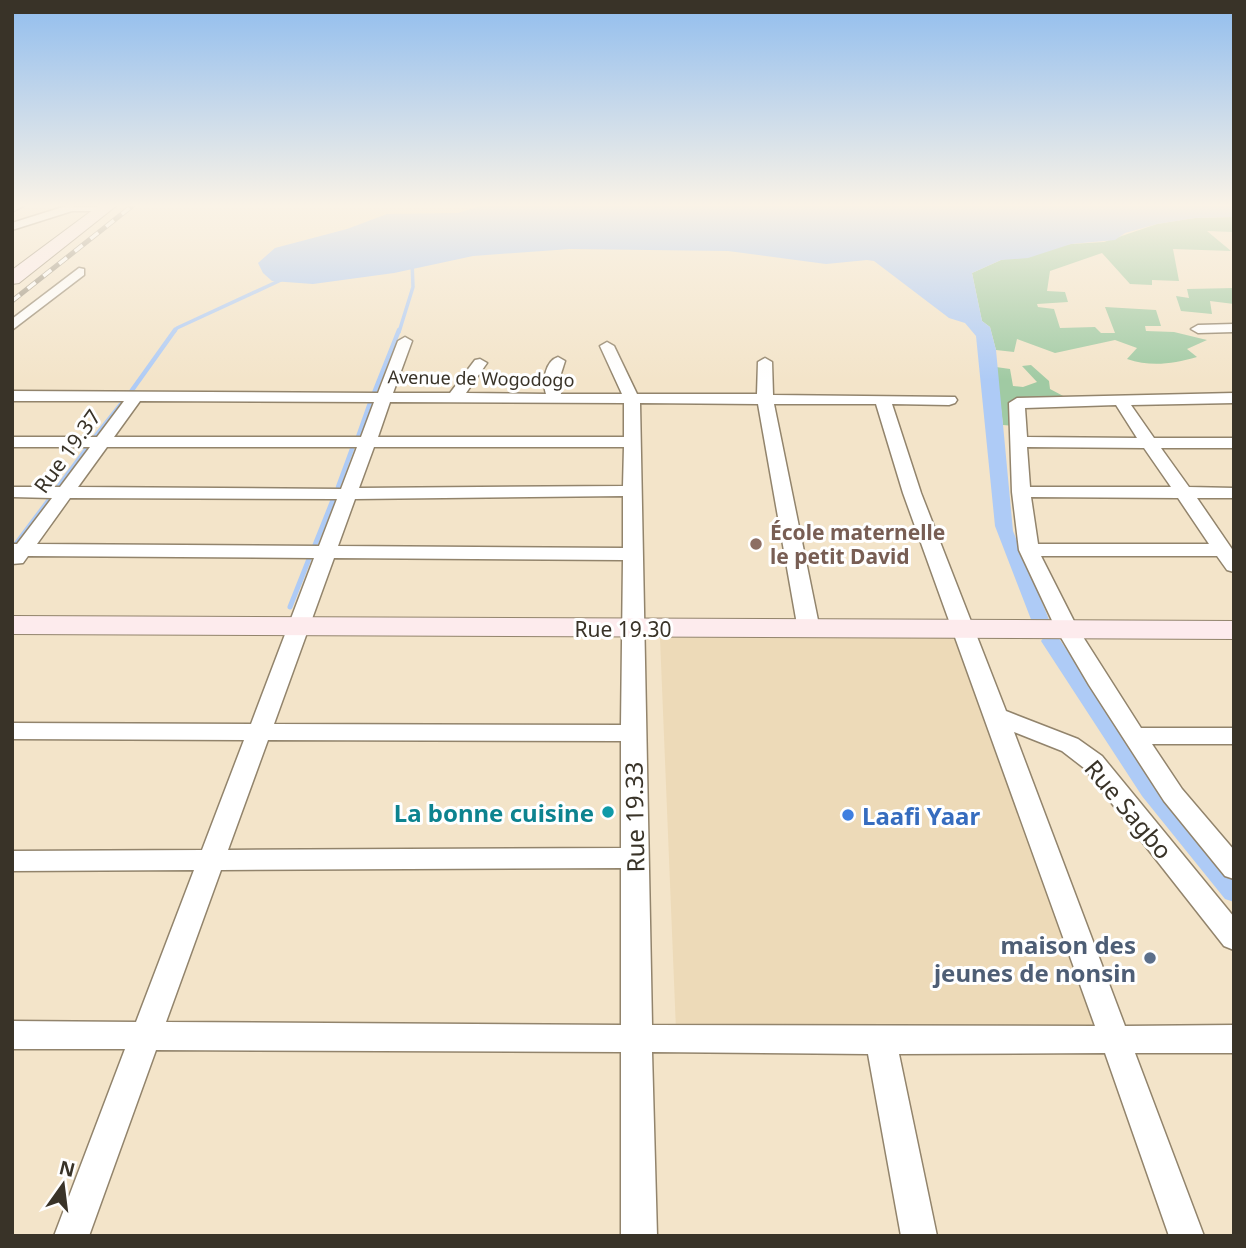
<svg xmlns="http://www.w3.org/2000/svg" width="1246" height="1248" font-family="'Noto Sans',sans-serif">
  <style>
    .built { fill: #eddab8 }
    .green { fill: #a0caa3 }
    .water { fill: #aecbf6 }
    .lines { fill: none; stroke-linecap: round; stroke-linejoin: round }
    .stream-far2 { stroke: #aecbf6; stroke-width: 3.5 }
    .stream-far1 { stroke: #aecbf6; stroke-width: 4.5 }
    .stream { stroke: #aecbf6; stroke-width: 5 }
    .canal { fill: #aecbf6; fill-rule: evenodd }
    .street-casing { stroke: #92846c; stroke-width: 3 }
    .secondary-casing { stroke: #92846c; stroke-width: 2 }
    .street { fill: #fff; fill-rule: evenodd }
    .secondary { fill: #fdebed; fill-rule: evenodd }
    .rail-casing { stroke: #948a77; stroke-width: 5 }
    .rail { stroke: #fff; stroke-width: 3.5; stroke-dasharray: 10; stroke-linecap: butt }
    .education-dot { fill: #8d6e63; stroke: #fff; stroke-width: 2.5 }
    .culture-dot { fill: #0f9aa8; stroke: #fff; stroke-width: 2.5 }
    .shop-dot { fill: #3f7fe0; stroke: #fff; stroke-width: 2.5 }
    .service-dot { fill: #5c6f8a; stroke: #fff; stroke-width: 2.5 }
    .labels { text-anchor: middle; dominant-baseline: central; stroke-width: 6; stroke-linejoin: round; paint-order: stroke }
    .far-street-label { font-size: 18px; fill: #393328; stroke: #fff }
    .street-label { font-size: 21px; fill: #393328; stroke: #fff }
    .education-label { font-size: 21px; font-weight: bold; fill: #785e54; stroke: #fff; text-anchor: start }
    .near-street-label { font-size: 24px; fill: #393328; stroke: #fff }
    .near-culture-label { font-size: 24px; font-weight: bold; fill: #0d838f; stroke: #fff; text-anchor: end }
    .near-shop-label { font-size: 24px; font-weight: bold; fill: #366cbe; stroke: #fff; text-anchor: start }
    .near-service-label { font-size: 24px; font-weight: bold; fill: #4e5e75; stroke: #fff; text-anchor: end }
  </style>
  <rect width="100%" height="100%" fill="#f3e4c9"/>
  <!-- built -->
  <polygon class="built" points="660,638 963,638 1108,1031 676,1030"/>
  <!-- green -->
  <g class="green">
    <path d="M1234,217V232L1207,231L1231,251L1173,249L1179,281L1152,280V285L1130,284L1102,253L1050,271L1047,291L1065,292L1068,302L1037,304L1038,307L1054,309L1060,328L1095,327L1101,333H1115L1105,307L1156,310L1161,326H1145L1146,331L1174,332L1207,340L1187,349L1197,357C1172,364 1151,367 1127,359L1137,348L1115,340L1055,353L1017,339L1014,352L996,350L990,327L982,321L972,273L1001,260L1071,244L1104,242L1157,224L1195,218Z"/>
    <polygon points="1234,288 1234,304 1210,301 1212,314 1181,311 1176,296 1189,298 1187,289"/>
    <polygon points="1031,365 1049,381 1050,389 1067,398 1014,400 1015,426 1003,425 996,367 1010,369 1013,386 1023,387 1037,382 1022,366"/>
  </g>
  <!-- water -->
  <polygon class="water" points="480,206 1234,206 1234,217 1195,218 1157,224 1125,233 1115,240 1071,244 1028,258 1001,260 972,273 982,321 990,327 996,350 1013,531 1050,622 1032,622 995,526 976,336 965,323 949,318 874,261 867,260 826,264 728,251 570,249 473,256 394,273 313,284 272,281 263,273 258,263 275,248 347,229 387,214 458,213"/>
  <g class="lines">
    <!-- stream-far2 -->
    <g class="stream-far2">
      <polyline points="174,332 177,328 281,280"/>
      <polyline points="399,332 413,287 412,261"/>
    </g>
    <!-- stream-far1 -->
    <g class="stream-far1">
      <polyline points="130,393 175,330"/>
      <polyline points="374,393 399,330"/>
      <polyline points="95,437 122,403"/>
      <polyline points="358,437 370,403"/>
      <polyline points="58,487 87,448"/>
      <polyline points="338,487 352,449"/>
    </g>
    <!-- stream -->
    <g class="stream">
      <polyline points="16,544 49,500"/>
      <polyline points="315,545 333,500"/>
      <polyline points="290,607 309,559"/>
    </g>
    <!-- canal -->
    <polygon class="canal" points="1051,635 1058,637 1158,784 1234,874 1234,902 1225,899 1142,796 1041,641 1044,637"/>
    <!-- street casing -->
    <g class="street-casing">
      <g id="street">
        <polygon points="12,206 23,206 12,212"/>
        <polygon points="66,206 112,208 106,211 72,211 12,230 12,223"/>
        <polygon points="79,268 84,269 84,275 12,330 12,319"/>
        <polygon points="1234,324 1234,332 1198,333 1191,329 1198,325"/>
        <path d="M405,337L412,341L393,393H450L475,360L480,359L487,363L466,393L546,394C542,382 545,361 558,357L565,361L558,383L561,394H622L600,346L607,342L614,346L637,394H757L758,362L765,358L772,362L773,395L955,397L957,400L955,403L949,405L892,404L921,493L1006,711L1078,739L1102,756L1234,917V950L1224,946L1084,768L1062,751L1014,732L1125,1026L1234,1025V1053H1135L1204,1236H1169L1105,1053L899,1054L937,1236H901L868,1054L652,1052L657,1236H621V1052L156,1050L89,1236H54L125,1049H12V1021L136,1022L194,870L12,871V851L202,850L244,740L12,739V723L251,724L314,558L28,556L23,563L12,564V544H17L52,498L12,497V487H60L90,447H12V437H97L124,401H12V391L378,393L398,341ZM140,401L374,402L361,437H114ZM390,402L624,403V437H378ZM640,403L758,404L798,630L802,635H816L820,630L774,404H876L903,493L1095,1026L652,1025ZM107,447H357L341,489L78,487ZM374,447H624L623,486L359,488ZM623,496V548L338,546L355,499ZM70,498L337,499L319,546L37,544ZM334,558L623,560L621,725L274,724ZM268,740L621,741V848L228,850ZM621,868V1025L166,1022L221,870Z"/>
        <path d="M1234,393V403L1131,405L1154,438H1234V448H1161L1189,487L1234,488V498H1197L1234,552V572L1227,570L1217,556H1041L1078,629L1141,728H1234V744H1152L1182,789L1234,850V879L1225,876L1164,801L1089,685L1056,629L1019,550L1012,492L1009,403L1017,398ZM1116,405L1137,438L1027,437L1025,408ZM1027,447L1144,448L1171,487H1030ZM1031,497L1178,498L1209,544H1038Z"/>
      </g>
    </g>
    <!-- secondary casing -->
    <g class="secondary-casing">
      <g id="secondary">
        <polygon points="98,206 116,206 19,283 12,284 12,270"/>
        <polygon points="12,616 1234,621 1234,639 12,634"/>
      </g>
    </g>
    <!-- street -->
    <use href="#street" class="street"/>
    <!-- secondary -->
    <use href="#secondary" class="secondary"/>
    <!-- rail casing -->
    <g class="rail-casing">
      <polyline id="rail" points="12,301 132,206"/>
    </g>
    <!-- rail -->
    <use href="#rail" class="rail"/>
  </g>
  <!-- sky -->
  <linearGradient id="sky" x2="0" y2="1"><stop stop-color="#91bdee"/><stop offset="0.54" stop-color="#faf3e7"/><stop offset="1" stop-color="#faf3e7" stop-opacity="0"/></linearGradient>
  <rect width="1246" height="381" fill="url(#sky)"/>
  <!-- markers -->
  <circle class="education-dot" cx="756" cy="544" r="7"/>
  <circle class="culture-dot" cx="608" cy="812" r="7"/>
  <circle class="shop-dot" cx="848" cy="815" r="7"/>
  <circle class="service-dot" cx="1150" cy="958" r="7"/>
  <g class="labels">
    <!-- far-street labels -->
    <g class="far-street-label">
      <text transform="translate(481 378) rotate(1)">Avenue de Wogodogo</text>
    </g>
    <!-- street labels -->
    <g class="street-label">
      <text transform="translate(67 451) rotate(-54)">Rue 19.37</text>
      <text x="623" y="629">Rue 19.30</text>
    </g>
    <!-- education labels -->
    <g class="education-label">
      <text x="770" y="532">École maternelle<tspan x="770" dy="24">le petit David</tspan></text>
    </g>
    <!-- near-street labels -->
    <g class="near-street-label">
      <text transform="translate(1129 809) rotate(50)">Rue Sagbo</text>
      <text transform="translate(634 817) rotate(-91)">Rue 19.33</text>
    </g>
    <!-- near-culture labels -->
    <g class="near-culture-label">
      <text x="594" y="812">La bonne cuisine</text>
    </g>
    <!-- near-shop labels -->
    <g class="near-shop-label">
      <text x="862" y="815">Laafi Yaar</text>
    </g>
    <!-- near-service labels -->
    <g class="near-service-label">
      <text x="1136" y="944">maison des<tspan x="1136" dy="28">jeunes de nonsin</tspan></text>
    </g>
  </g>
  <!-- border -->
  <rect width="1246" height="1248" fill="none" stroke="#393328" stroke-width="28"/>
  <!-- north arrow -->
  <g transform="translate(63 1185) rotate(14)" stroke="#ffffff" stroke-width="5" paint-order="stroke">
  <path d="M0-5L12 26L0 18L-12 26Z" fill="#393328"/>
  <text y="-10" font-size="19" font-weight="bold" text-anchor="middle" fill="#393328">N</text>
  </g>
</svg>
